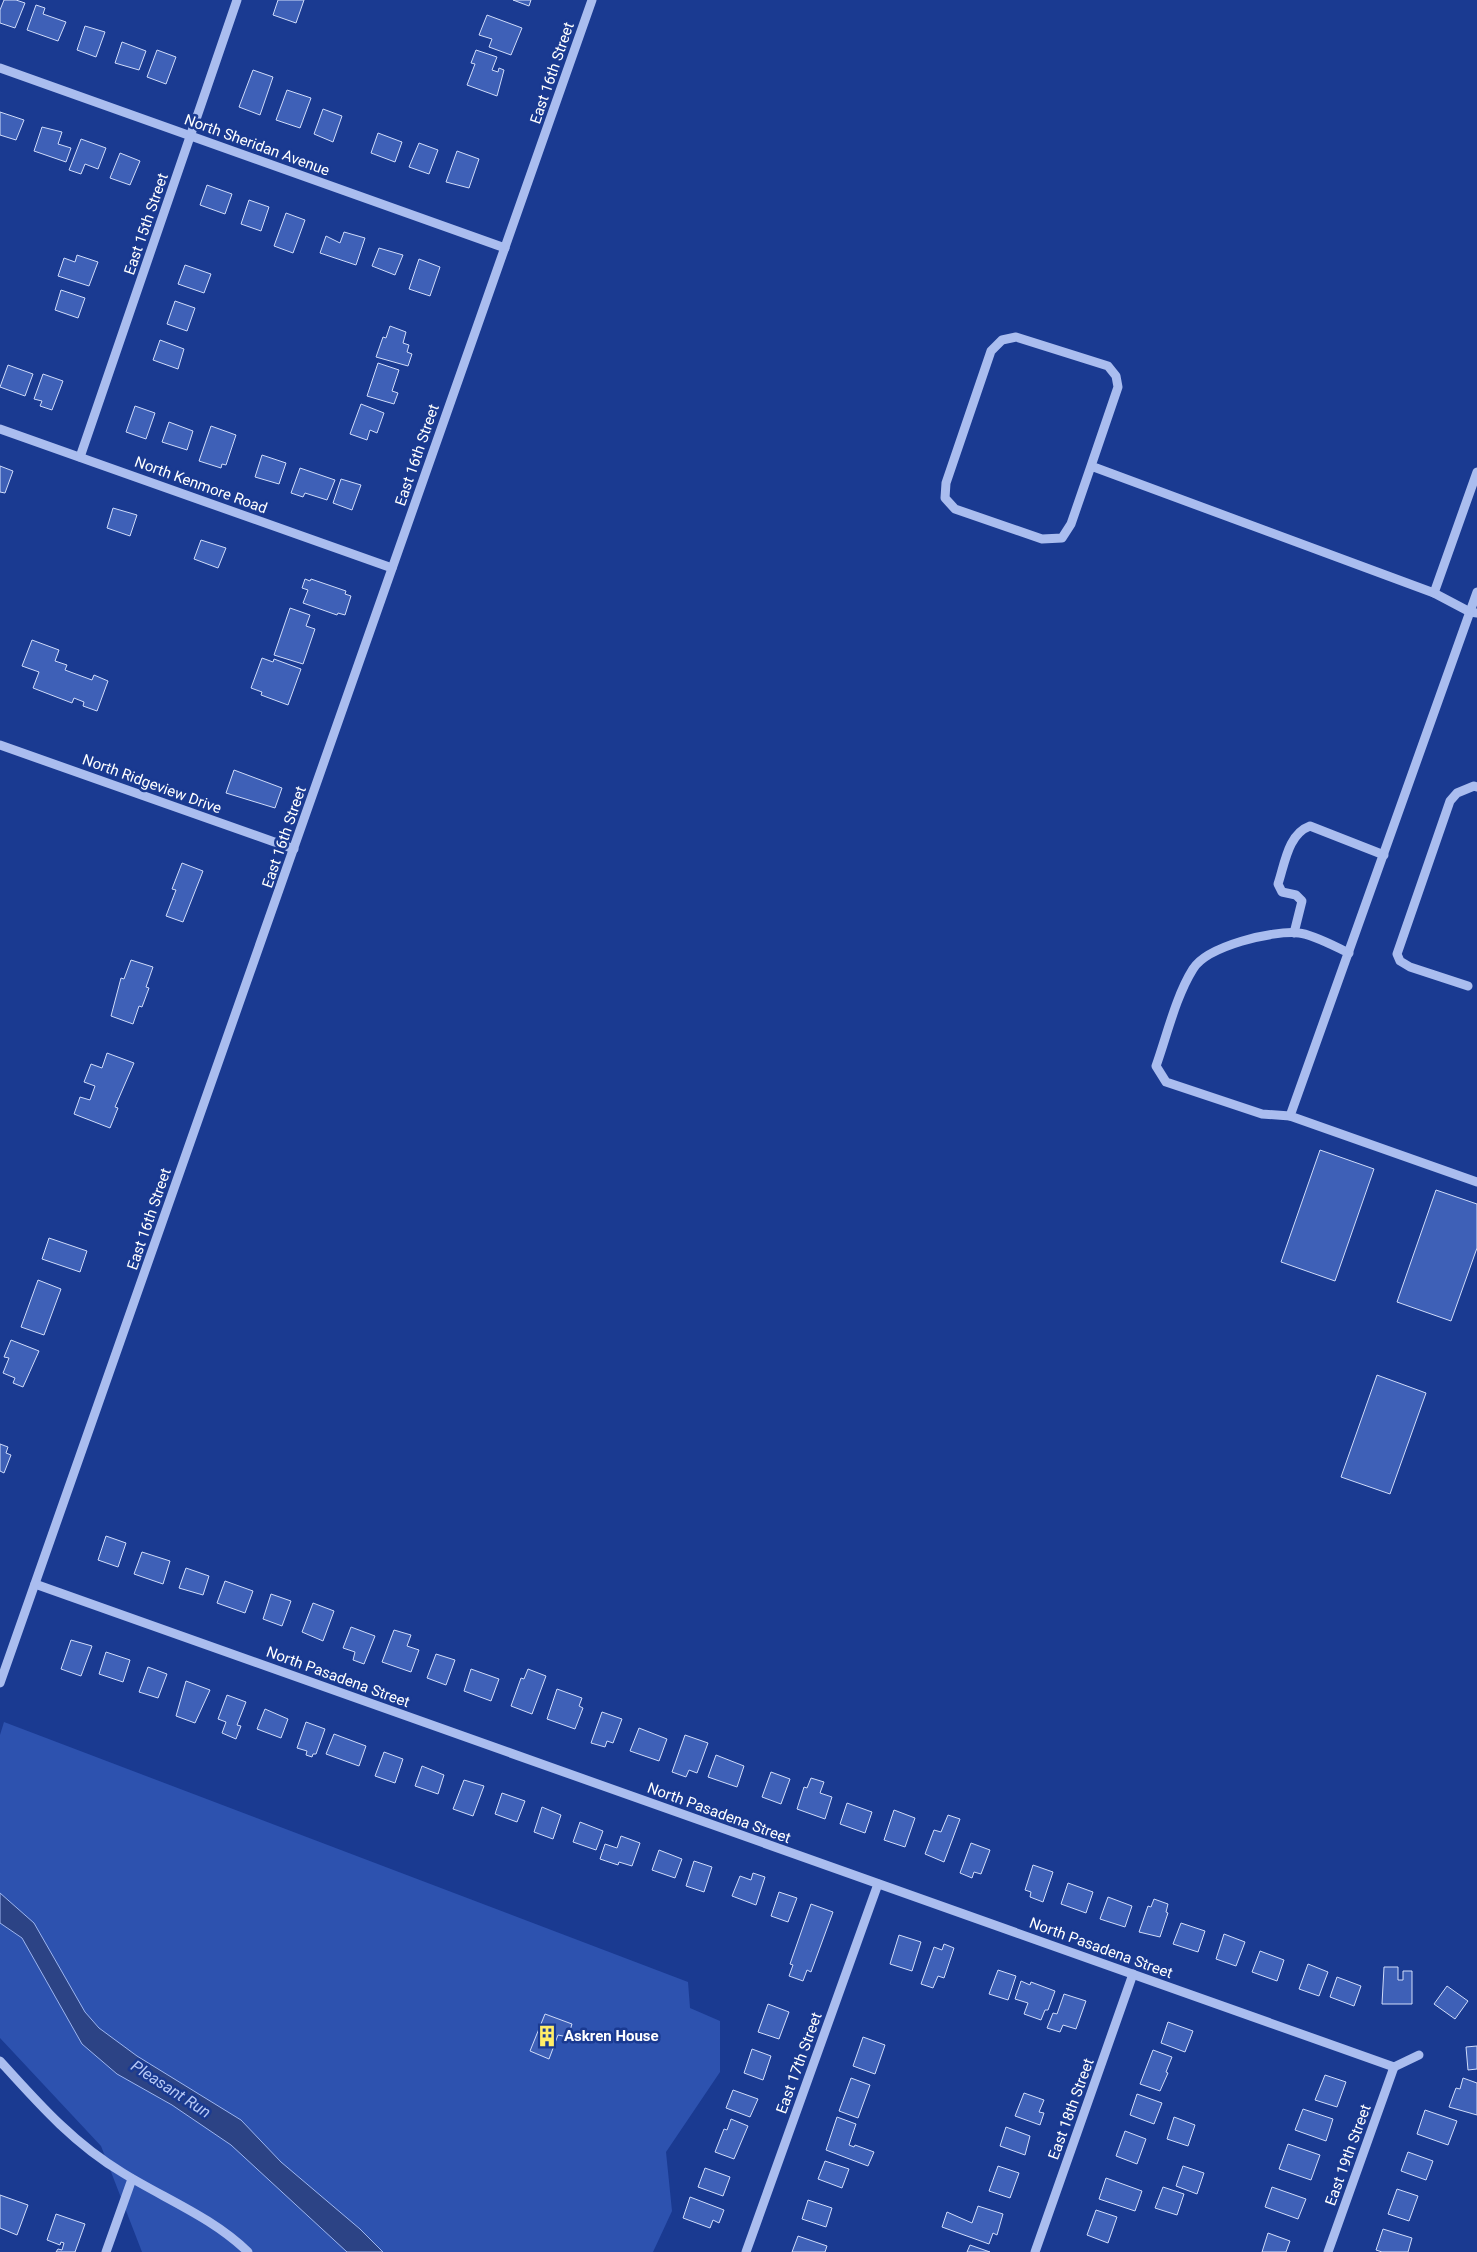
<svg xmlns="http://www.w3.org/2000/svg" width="1477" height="2252" font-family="Roboto,sans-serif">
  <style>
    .green { fill: #2d52af }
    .water { fill: #2c4385; stroke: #9db6f1 }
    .building { fill: #3e60b7; stroke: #d0dcfa }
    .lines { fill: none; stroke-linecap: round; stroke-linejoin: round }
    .minor { stroke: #aabdef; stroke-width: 9 }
    .labels { text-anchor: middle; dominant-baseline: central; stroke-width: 5; stroke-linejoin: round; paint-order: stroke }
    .street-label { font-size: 15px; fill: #fff; stroke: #1a3a91 }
    .poi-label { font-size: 15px; font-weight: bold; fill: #fff; stroke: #1a3a91; text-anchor: start }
    .water-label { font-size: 16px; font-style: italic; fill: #b6c8f6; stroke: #1a3a91 }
  </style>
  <rect width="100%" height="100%" fill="#1a3a91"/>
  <!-- green -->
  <polygon class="green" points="4,1722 688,1982 690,2008 720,2021 720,2072 666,2152 672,2211 653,2252 142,2252 101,2146 0,2038 0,1735"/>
  <!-- water -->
  <polygon class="water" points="0,1893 34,1923 85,2012 99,2028 137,2056 241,2120 281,2162 360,2229 383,2252 347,2252 231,2145 172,2105 117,2074 82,2044 22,1938 0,1923"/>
  <!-- building -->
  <g class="building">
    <polygon points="4,0 16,0 25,3 15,28 0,23 0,10"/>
    <polygon points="278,0 304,0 296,23 273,15"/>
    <polygon points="513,0 531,0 529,6"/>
    <polygon points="36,5 45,8 43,14 66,22 58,41 27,30"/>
    <polygon points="487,15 522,28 511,55 489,47 492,39 479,35"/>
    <polygon points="85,26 105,32 96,57 77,50"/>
    <polygon points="122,42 146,51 139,70 115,63"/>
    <polygon points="157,50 176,57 166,84 147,77"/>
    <polygon points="476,50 497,57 492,70 498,72 499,68 504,70 497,96 467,85 475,64 471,63"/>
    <polygon points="253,70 273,77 260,115 239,107"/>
    <polygon points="287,90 311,98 300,128 276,120"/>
    <polygon points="323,109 342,116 333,142 314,134"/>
    <polygon points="0,112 24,120 16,140 0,135"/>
    <polygon points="42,127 62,132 58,144 71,148 66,162 34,151"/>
    <polygon points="378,133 402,142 395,162 371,153"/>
    <polygon points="81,139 106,148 98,169 85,164 81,174 69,170"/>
    <polygon points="419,143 438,150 429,174 409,167"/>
    <polygon points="457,151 479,159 469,188 446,182"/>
    <polygon points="120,153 140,161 130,185 110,178"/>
    <polygon points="207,185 232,194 225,214 200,205"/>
    <polygon points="249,200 269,207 261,231 241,224"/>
    <polygon points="286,213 305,220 293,253 274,246"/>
    <polygon points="344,232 365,238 356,265 320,253 326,236 340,243"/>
    <polygon points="379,248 403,255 395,275 372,266"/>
    <polygon points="77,255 98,262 89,286 58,276 64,258 75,262"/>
    <polygon points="419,259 440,267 430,296 409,289"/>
    <polygon points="185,265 211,274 204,293 178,284"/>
    <polygon points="61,290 85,298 78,318 55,310"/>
    <polygon points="175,301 195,308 187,331 167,324"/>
    <polygon points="390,326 406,332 403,343 409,345 407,352 412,354 408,366 376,357 383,337 386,338"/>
    <polygon points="160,340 184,349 178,369 153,360"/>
    <polygon points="378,363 399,370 392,391 398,393 394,404 367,396"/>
    <polygon points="8,365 33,374 25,396 0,387"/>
    <polygon points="43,374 63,381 52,410 40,406 42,401 34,399"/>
    <polygon points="361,404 384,413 377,433 370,430 367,440 350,434"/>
    <polygon points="135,406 155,413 146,439 126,432"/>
    <polygon points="169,422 193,431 187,450 162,442"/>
    <polygon points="211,426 236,435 226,465 222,464 221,468 199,461"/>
    <polygon points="262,455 286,463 279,484 255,477"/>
    <polygon points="0,466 13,471 5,493 0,492"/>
    <polygon points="300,468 335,480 327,500 305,493 303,497 291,493"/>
    <polygon points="341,479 361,485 352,510 333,503"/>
    <polygon points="113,508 137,515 130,536 107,528"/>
    <polygon points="201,540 226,548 218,568 194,559"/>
    <polygon points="305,579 310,581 311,579 346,591 345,594 351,596 345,615 338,613 337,615 303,603 308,590 302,588"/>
    <polygon points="290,608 310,615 306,626 315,629 303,664 274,655"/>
    <polygon points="32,640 59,650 55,661 67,665 65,670 92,680 94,675 108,681 97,711 83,706 84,702 74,698 72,703 33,688 39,672 22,666"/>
    <polygon points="262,658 273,662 274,659 301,669 288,705 261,695 262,692 251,688"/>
    <polygon points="234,770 282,788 275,808 226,793"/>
    <polygon points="182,863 203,871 183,922 166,916 176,890 172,889"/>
    <polygon points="131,960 153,967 146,987 149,988 142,1007 139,1006 133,1024 111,1016 121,978 124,979"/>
    <polygon points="107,1053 134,1063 115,1107 118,1108 110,1128 74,1114 80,1097 90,1100 95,1086 84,1082 91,1064 102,1068"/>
    <polygon points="1320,1150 1374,1169 1335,1281 1281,1262"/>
    <polygon points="1436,1190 1477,1204 1477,1248 1451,1321 1397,1302"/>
    <polygon points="49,1238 87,1251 80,1272 42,1259"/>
    <polygon points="38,1280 61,1289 44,1335 21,1327"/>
    <polygon points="11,1340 39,1351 23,1387 13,1383 15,1378 3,1373 9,1358 4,1357"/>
    <polygon points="1377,1375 1426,1393 1390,1494 1341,1477"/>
    <polygon points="0,1444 8,1447 6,1453 11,1455 4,1473 0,1471"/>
    <polygon points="106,1536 126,1543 118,1567 98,1560"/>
    <polygon points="142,1552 170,1561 163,1584 134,1574"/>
    <polygon points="186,1568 209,1576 203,1595 179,1588"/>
    <polygon points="225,1581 253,1591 245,1613 217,1603"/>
    <polygon points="271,1594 291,1601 282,1626 263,1619"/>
    <polygon points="313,1603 334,1611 323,1641 302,1632"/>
    <polygon points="351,1627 375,1636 364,1664 353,1660 355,1652 343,1648"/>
    <polygon points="394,1630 411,1635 407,1646 419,1650 411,1672 382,1662"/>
    <polygon points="71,1640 92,1646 81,1676 61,1669"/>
    <polygon points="106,1652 130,1660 123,1682 99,1674"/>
    <polygon points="436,1654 455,1660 446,1685 427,1678"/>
    <polygon points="148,1667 167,1674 158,1698 139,1692"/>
    <polygon points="471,1669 499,1679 491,1701 464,1691"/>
    <polygon points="528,1669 546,1676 532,1714 511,1706 521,1678 524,1679"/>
    <polygon points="186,1681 210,1690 195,1723 176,1716"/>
    <polygon points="557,1689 582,1698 579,1706 583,1708 575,1729 547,1719"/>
    <polygon points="227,1695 246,1702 237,1725 241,1726 236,1739 222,1733 226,1722 218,1719"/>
    <polygon points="265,1709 288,1719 281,1738 257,1729"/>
    <polygon points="602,1712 622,1719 613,1743 607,1741 605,1747 591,1743"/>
    <polygon points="306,1722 325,1729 316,1754 313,1754 312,1757 306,1755 307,1751 297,1748"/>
    <polygon points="639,1728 667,1739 659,1761 630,1751"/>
    <polygon points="334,1734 366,1746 359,1766 326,1754"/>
    <polygon points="685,1735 708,1743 697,1773 689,1770 686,1777 672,1772"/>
    <polygon points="384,1752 403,1759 395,1783 375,1776"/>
    <polygon points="716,1755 744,1766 737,1787 708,1777"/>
    <polygon points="422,1766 444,1775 438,1794 415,1786"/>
    <polygon points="771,1772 790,1779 781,1804 762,1797"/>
    <polygon points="811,1778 824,1782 820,1793 832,1797 825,1819 797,1809 804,1787 807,1788"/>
    <polygon points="464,1780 484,1786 473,1816 453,1809"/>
    <polygon points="502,1793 525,1801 517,1822 495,1814"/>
    <polygon points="847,1803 872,1812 865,1833 840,1824"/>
    <polygon points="542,1807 561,1815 553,1839 534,1832"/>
    <polygon points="894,1810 915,1818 905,1847 884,1840"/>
    <polygon points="948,1815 960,1819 944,1862 925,1854 934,1830 941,1832"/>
    <polygon points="580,1822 603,1831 596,1850 573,1842"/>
    <polygon points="621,1836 640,1843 632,1866 619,1862 618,1865 600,1859 605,1844 617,1848"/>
    <polygon points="971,1843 990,1850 981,1874 974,1872 972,1878 960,1873"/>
    <polygon points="659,1850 682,1859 675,1878 652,1870"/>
    <polygon points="694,1861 712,1867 704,1892 686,1886"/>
    <polygon points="1033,1865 1053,1872 1043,1902 1030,1897 1031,1892 1025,1890"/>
    <polygon points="753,1873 765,1877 756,1905 732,1896 740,1876 751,1880"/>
    <polygon points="1068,1883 1093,1892 1086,1913 1061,1904"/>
    <polygon points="779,1892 797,1898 788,1922 771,1916"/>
    <polygon points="1108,1897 1132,1906 1125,1927 1100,1919"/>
    <polygon points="1154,1899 1168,1904 1166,1912 1168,1913 1160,1937 1139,1932 1148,1906 1151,1907"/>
    <polygon points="811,1904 833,1912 811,1972 807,1970 803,1981 789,1976 793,1965 790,1964"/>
    <polygon points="1181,1923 1205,1931 1198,1952 1173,1944"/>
    <polygon points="1224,1934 1245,1942 1236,1966 1216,1959"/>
    <polygon points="899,1935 921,1942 912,1971 890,1964"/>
    <polygon points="944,1944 954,1948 944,1978 938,1976 933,1988 921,1984 934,1947 942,1950"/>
    <polygon points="1260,1951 1284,1960 1277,1981 1252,1972"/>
    <polygon points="1308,1964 1328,1972 1319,1996 1299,1989"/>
    <polygon points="1384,1967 1398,1967 1398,1980 1403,1980 1403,1971 1412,1971 1412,2004 1382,2004"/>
    <polygon points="998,1970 1016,1976 1008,2000 989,1994"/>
    <polygon points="1337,1977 1361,1986 1354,2006 1330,1997"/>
    <polygon points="1021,1981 1030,1985 1031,1982 1055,1991 1048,2010 1045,2010 1041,2020 1024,2014 1028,2003 1015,1999"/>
    <polygon points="1447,1986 1468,2001 1455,2019 1434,2004"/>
    <polygon points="1064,1994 1086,2001 1076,2029 1063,2025 1060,2032 1047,2028 1053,2013 1057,2014"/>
    <polygon points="768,2004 789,2012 779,2039 758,2032"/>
    <polygon points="545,2014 572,2024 568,2037 558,2035 549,2059 530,2051"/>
    <polygon points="1168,2022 1193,2031 1185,2052 1161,2043"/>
    <polygon points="863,2037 885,2045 875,2074 853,2066"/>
    <polygon points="1477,2046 1477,2069 1468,2070 1466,2047"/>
    <polygon points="752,2049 771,2056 763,2080 744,2073"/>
    <polygon points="1153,2050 1172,2057 1166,2072 1168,2073 1160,2091 1140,2084"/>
    <polygon points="1325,2075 1346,2082 1337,2107 1315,2100"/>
    <polygon points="851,2078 870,2085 858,2118 839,2111"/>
    <polygon points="1463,2078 1477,2083 1477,2115 1449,2107 1456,2088 1460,2089"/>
    <polygon points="733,2090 758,2099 750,2117 726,2108"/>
    <polygon points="1024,2093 1044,2100 1039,2112 1044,2113 1040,2125 1015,2116"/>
    <polygon points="1137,2094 1162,2103 1154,2124 1130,2115"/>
    <polygon points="1303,2109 1333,2119 1326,2141 1295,2130"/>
    <polygon points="1425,2110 1457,2121 1448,2145 1417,2134"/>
    <polygon points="837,2117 856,2124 849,2145 854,2147 855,2145 874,2152 868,2166 826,2150"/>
    <polygon points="1174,2117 1195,2125 1188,2146 1167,2139"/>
    <polygon points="731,2119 748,2126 734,2159 715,2152 724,2129 727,2130"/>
    <polygon points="1006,2127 1030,2136 1025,2155 1000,2146"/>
    <polygon points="1125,2131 1146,2139 1137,2164 1116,2156"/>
    <polygon points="1288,2144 1320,2155 1311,2180 1279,2169"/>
    <polygon points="1408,2152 1433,2161 1426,2180 1401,2171"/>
    <polygon points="825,2161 849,2169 842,2188 818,2179"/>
    <polygon points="998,2166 1019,2173 1010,2198 989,2191"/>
    <polygon points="1183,2166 1204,2173 1197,2194 1176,2186"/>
    <polygon points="705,2168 730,2177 723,2196 698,2187"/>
    <polygon points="1106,2178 1142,2191 1135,2211 1099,2199"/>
    <polygon points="1163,2187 1184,2194 1177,2215 1155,2208"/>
    <polygon points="1272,2187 1306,2199 1298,2219 1265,2207"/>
    <polygon points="1397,2189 1418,2196 1409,2221 1388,2214"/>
    <polygon points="0,2195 28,2205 17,2235 0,2228"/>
    <polygon points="690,2197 724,2210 719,2223 713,2220 710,2228 683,2218"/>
    <polygon points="808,2200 832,2208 826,2227 802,2219"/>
    <polygon points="978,2206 1003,2214 997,2235 993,2233 989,2244 942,2227 947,2212 972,2223"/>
    <polygon points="1096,2210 1117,2217 1108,2243 1087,2235"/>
    <polygon points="56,2214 85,2224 75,2252 56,2252 58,2249 62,2250 64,2243 61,2242 60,2245 47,2240"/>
    <polygon points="1383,2229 1412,2238 1408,2252 1382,2252 1376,2250"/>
    <polygon points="1268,2233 1290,2241 1286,2252 1262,2252"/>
    <polygon points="798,2236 827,2246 825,2252 792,2252"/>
    <polygon points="970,2245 990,2252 967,2252"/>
  </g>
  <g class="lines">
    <!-- minor -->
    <g class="minor">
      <polyline points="0,68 505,248"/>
      <polyline points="0,429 392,568"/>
      <polyline points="80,457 237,0"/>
      <polyline points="1091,466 1118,387 1116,376 1108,366 1016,337 1002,340 991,351 946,483 945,498 955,509 1042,539 1062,538 1071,524 1091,466 1434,593 1470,612 1477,613"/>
      <polyline points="1477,592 1290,1116 1477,1182"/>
      <polyline points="1434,593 1477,472"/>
      <polyline points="0,745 294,849"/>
      <path d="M1294,933L1302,901L1296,895L1282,892L1278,884C1285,863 1288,834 1310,826L1384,855"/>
      <polyline points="1468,986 1410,967 1400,961 1397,954 1450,801 1457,793 1474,786 1477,787"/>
      <path d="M1290,1116L1262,1114L1166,1082L1156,1066C1167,1035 1176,996 1193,969C1207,946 1273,930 1299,933C1312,934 1336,947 1349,953"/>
      <polyline points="35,1584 1394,2067"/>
      <polyline points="0,1683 592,0"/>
      <path d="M0,2061C38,2103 74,2144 123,2173C165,2199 212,2217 248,2252"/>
      <polyline points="1394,2067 1419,2055"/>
      <polyline points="106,2252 132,2179"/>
      <polyline points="746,2252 878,1884"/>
      <polyline points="1035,2252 1133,1974"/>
      <polyline points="1328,2252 1394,2067"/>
    </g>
  </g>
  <!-- icons -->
  <defs>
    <g id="building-bare" transform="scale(1.725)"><path d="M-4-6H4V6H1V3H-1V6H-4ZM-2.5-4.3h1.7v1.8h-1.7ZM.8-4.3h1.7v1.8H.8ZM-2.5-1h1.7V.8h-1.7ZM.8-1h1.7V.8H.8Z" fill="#ffed68" stroke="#1a3a91" stroke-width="2.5" paint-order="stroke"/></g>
  </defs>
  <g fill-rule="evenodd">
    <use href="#building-bare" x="547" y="2036"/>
  </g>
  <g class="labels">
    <!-- street labels -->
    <g class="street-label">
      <text transform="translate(552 73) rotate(-71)">East 16th Street</text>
      <text transform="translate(257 145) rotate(20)">North Sheridan Avenue</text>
      <text transform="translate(146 224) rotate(-71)">East 15th Street</text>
      <text transform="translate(417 455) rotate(-71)">East 16th Street</text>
      <text transform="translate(201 485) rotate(20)">North Kenmore Road</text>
      <text transform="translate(152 784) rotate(20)">North Ridgeview Drive</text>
      <text transform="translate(284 837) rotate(-71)">East 16th Street</text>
      <text transform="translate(149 1219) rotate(-71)">East 16th Street</text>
      <text transform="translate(338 1677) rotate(20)">North Pasadena Street</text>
      <text transform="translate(719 1813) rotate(20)">North Pasadena Street</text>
      <text transform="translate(1101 1948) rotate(20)">North Pasadena Street</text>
      <text transform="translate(799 2063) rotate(-70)">East 17th Street</text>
      <text transform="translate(1071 2109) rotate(-70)">East 18th Street</text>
      <text transform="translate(1348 2155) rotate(-70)">East 19th Street</text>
    </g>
    <!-- poi labels -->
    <g class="poi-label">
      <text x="564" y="2036">Askren House</text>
    </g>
    <!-- water labels -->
    <g class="water-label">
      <text transform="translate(171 2089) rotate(33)">Pleasant Run</text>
    </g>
  </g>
</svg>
